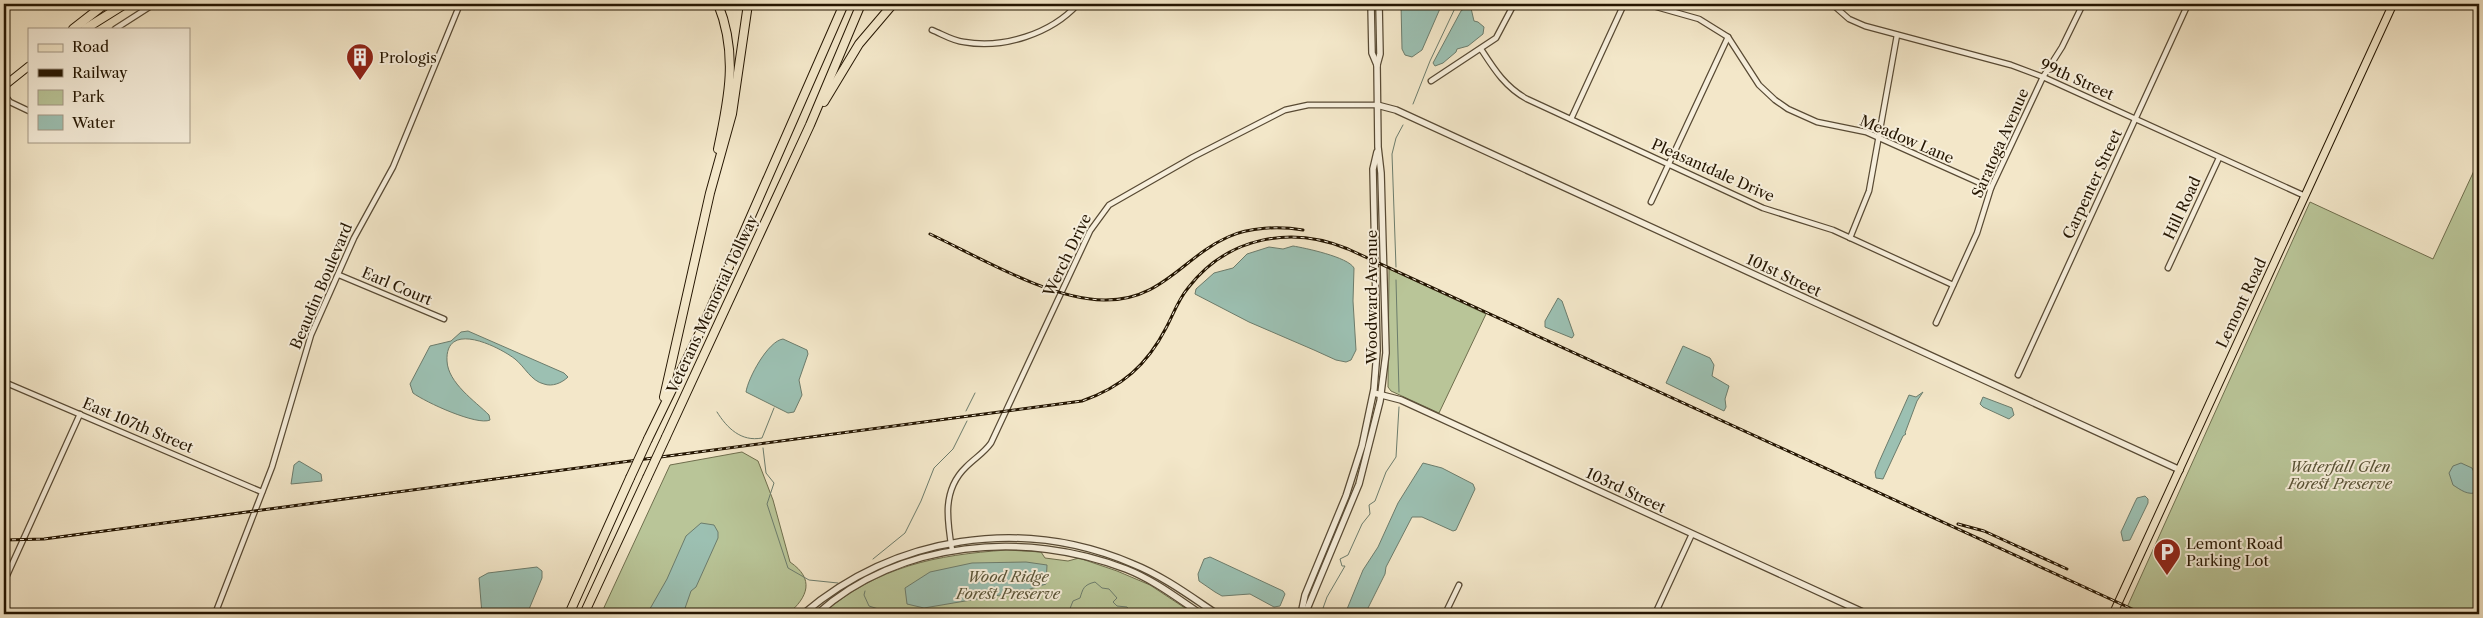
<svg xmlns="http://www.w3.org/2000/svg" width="2483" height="618" font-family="'Libre Caslon Text',serif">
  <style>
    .green { fill: #b9c598; stroke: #6f6e4d }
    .water { fill: #9cc0b2; stroke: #6c7c6c }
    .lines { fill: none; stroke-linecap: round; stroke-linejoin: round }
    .stream { stroke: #6c7c6c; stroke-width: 1 }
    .minor-casing { stroke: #584a34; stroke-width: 7 }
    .tertiary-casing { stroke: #584a34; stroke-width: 8 }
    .primary-casing { stroke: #251602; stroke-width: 9 }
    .motorway-casing { stroke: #251602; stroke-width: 10 }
    .minor { stroke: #f7efdc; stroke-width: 4.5 }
    .tertiary { stroke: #f7efdc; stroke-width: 5.5 }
    .primary { stroke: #f3e7c9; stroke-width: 7 }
    .motorway { stroke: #f3e7c9; stroke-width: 8 }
    .rail-casing { stroke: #251602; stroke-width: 3 }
    .rail { stroke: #f7efdc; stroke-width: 1; stroke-dasharray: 4; stroke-linecap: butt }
    .motorway-bridge-casing { stroke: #251602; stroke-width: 10; stroke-linecap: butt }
    .motorway-bridge { stroke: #f3e7c9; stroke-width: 8 }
    .labels { text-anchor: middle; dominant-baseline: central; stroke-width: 4; stroke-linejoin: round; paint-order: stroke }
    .poi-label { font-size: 15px; fill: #251602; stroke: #f7efdc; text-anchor: start }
    .street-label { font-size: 15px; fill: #251602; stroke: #f7efdc }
    .park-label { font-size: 15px; font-style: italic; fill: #595336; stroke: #f7efdc }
  </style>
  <rect width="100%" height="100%" fill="#f3e7c9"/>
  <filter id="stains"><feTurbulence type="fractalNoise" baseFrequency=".004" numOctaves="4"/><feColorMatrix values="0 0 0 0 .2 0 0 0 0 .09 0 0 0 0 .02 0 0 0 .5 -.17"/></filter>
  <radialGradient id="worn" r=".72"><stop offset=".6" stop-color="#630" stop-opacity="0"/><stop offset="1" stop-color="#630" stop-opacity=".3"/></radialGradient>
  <!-- green -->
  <g class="green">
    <polygon points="2479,160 2479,614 2124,614 2310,202 2433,259"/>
    <polygon points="1389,269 1486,314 1439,413 1391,391 1388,387"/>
    <path d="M742,452L758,461L773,500L790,562C815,579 808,597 788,614H601L670,465Z"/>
    <path d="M1007,550L1041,552L1045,558L1068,561L1079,558L1117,571L1150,585L1194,614H822C879,566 935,555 1007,550Z"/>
  </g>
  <!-- water -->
  <g class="water">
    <polygon points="1401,4 1442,4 1422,50 1412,57 1405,55 1402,49"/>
    <polygon points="1470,4 1474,21 1478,22 1484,27 1483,34 1468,46 1457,49 1456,52 1443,63 1435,66 1433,63 1461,11"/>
    <path d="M1293,246C1305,248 1348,257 1354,268L1353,301L1356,350L1351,360L1346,362L1336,360L1314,350L1249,322L1195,294L1196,289L1214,273L1233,268L1247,254L1269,247L1283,249Z"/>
    <polygon points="1558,298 1562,301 1574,335 1572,338 1545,327 1545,321"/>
    <path d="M468,331L564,373L568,377C562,383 552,387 544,384C531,381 525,367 515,359C498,346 445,320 447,361C448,383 475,401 489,415L490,420C477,426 425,402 413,393L410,384L430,346L451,341L461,332Z"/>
    <path d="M783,339L807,350L808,354L799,380L802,395L794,412L788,413L746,392C748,378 768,341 783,339Z"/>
    <polygon points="1683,346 1710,358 1714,365 1712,376 1729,386 1725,399 1726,407 1724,411 1666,383"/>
    <polygon points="1923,392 1917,401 1905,433 1906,434 1903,436 1883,479 1876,478 1875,472 1879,462 1909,395 1916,397"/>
    <polygon points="1983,397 2012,408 2014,415 2009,419 1983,407 1980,404"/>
    <polygon points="299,461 321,474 322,481 291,484 294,465"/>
    <polygon points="1423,463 1442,468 1473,484 1475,489 1456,530 1453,531 1422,517 1412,517 1386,567 1385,574 1365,614 1345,614 1363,570 1378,547 1398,503"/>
    <path d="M2461,463L2472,468L2479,482L2478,492C2468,496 2461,490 2453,485L2449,473L2453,466Z"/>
    <polygon points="2145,496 2148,499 2148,503 2130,540 2123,541 2121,532 2135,502 2137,498"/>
    <polygon points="701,523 714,525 718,532 718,538 696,587 691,591 683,614 647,614 667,579 686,536"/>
    <polygon points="1210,557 1283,591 1285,594 1280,606 1274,607 1250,594 1222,596 1215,592 1199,581 1198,574 1204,559"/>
    <polygon points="1026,562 1047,565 1046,584 1024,591 924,608 907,604 905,588 930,572 972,563"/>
    <polygon points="537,567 542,571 542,578 527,614 482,614 479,578 488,573"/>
  </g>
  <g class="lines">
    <!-- stream -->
    <g class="stream">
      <polyline points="1413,104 1430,61 1457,4"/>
      <polyline points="1396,267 1392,154 1396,138 1403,125"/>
      <polyline points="1396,280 1399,392"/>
      <polyline points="966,411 975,393"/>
      <path d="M717,412C727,428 741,442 762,438L774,408"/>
      <polyline points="763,448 766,473 774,483 767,504 788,568 809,580 838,583"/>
      <polyline points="873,559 905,533 921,501 934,468 953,449 967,421"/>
      <polyline points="865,591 864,595 869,606 894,614"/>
      <path d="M1064,614L1069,611L1073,601L1080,598C1083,589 1083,585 1095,582L1102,588L1109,589L1117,598L1113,602L1117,606L1127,607L1132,614"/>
      <polyline points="1245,614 1250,614"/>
      <polyline points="1324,614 1322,611 1327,597 1345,566 1342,566 1340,559 1348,555 1362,524 1370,514 1369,505 1375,501 1386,472 1396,457 1399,407"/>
    </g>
    <!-- minor casing -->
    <g class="minor-casing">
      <g id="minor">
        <polyline points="1646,4 1699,19 1728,37 1759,85 1775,100 1788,109 1817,122 1866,132 1991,188"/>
        <polyline points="1832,4 1849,19 1865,26 2011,65 2043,77 2305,196"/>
        <polyline points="115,29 154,4"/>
        <path d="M932,30C942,34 953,41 964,42C1003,49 1051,34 1078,4"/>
        <path d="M1481,49C1494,69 1505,87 1527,99L1763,208L1833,230L1953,285"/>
        <polyline points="1431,81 1496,38 1514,4"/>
        <polyline points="4,94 10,102 29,111"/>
        <polyline points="1571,119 1624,4"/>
        <polyline points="1651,202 1728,37"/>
        <polyline points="1850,238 1869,191 1897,35"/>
        <polyline points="2168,268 2219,158"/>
        <polyline points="339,275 444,319"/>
        <polyline points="1936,323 1977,233 1991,188 2043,77 2062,47 2083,4"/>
        <polyline points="2018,375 2188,4"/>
        <polyline points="4,382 262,492"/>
        <path d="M952,550C947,520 942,490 966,467C975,458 984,453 991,443L1090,231L1109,205L1193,157L1285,110L1308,105H1377"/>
        <polyline points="4,582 80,414"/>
        <polyline points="215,614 272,467 311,335 354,238 393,167 460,4"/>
        <polyline points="1445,614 1459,585"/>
        <polyline points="1655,614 1692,534"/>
      </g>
    </g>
    <!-- tertiary casing -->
    <g class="tertiary-casing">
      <g id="tertiary">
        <polyline points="1371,4 1372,53 1377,65"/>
        <polyline points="1377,105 1396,110 2180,470"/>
        <polyline points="1374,393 1401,400 1867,614"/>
        <path d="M803,614C895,536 1021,516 1133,564C1163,576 1190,596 1217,614"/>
        <path d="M817,614C899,540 1026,530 1126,569C1154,580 1177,598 1201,614"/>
        <polyline points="1301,614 1305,595 1346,496 1362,446 1374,389 1377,351 1373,169 1377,152"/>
        <polyline points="1305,614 1359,484 1380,401 1386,353 1381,173 1378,147 1377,65 1380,54 1379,4"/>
      </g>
    </g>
    <!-- primary casing -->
    <g class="primary-casing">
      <g id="primary">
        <polyline points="4,86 29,66"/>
        <polyline points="2113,614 2393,4"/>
      </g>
    </g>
    <!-- motorway casing -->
    <g class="motorway-casing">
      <g id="motorway">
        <path d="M718,4C738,53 729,98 718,149"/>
        <polyline points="73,29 105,4"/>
        <polyline points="85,29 125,4"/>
        <polyline points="824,102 859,44 893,4"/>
        <polyline points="664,397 710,193 732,114 748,4"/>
        <polyline points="666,437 810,125 861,4"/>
        <polyline points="648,439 702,328 844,4"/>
        <polyline points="569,614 630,478"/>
        <polyline points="584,614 647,478"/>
      </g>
    </g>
    <!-- minor -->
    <use href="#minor" class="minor"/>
    <!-- tertiary -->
    <use href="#tertiary" class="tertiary"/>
    <!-- primary -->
    <use href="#primary" class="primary"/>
    <!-- motorway -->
    <use href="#motorway" class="motorway"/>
    <!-- rail casing -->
    <g class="rail-casing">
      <g id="rail">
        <path d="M930,234C981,258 1049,299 1104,300C1162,301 1183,257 1228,237C1249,227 1280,226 1303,230"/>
        <polyline points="1958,524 1984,531 2067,569"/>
        <path d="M4,540L44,539L1082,401C1122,387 1147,365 1166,328C1173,315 1178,300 1188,288C1227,237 1291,225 1348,249L2143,614"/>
      </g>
    </g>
    <!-- rail -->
    <use href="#rail" class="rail"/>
    <!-- motorway-bridge casing -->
    <g class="motorway-bridge-casing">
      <g id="motorway-bridge">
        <polyline points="630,478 648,439"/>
        <polyline points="647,478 666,437"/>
      </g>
    </g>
    <!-- motorway-bridge -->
    <use href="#motorway-bridge" class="motorway-bridge"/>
  </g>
  <!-- icons -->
  <defs>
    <g id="building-pin" transform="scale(1.4375)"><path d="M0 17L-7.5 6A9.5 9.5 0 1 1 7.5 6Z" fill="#8f2418" stroke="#f7efdc"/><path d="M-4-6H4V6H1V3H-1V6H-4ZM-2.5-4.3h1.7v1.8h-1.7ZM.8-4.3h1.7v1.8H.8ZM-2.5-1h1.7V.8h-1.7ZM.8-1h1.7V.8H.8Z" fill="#fff"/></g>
    <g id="parking-pin" transform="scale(1.4375)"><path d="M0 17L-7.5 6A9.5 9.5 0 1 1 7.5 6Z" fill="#8f2418" stroke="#f7efdc"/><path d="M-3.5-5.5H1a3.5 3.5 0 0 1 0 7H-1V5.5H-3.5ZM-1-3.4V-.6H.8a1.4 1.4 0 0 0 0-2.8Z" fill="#fff"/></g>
  </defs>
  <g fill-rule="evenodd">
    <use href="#building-pin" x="360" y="57"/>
    <use href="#parking-pin" x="2167" y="552"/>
  </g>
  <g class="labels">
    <!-- poi labels -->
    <g class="poi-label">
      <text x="379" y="57">Prologis</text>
      <text x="2186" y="543">Lemont Road<tspan x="2186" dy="17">Parking Lot</tspan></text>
    </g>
    <!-- street labels -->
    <g class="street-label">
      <text transform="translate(2077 79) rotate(24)">99th Street</text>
      <text transform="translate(1907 139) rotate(23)">Meadow Lane</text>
      <text transform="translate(2000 143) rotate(-66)">Saratoga Avenue</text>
      <text transform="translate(1713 170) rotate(24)">Pleasantdale Drive</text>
      <text transform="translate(2092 184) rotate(-65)">Carpenter Street</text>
      <text transform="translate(2182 208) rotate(-65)">Hill Road</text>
      <text transform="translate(1067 255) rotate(-64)">Werch Drive</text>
      <text transform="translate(1784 275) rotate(25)">101st Street</text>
      <text transform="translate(321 286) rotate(-67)">Beaudin Boulevard</text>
      <text transform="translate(397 286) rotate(23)">Earl Court</text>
      <text transform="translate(1371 297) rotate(-90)">Woodward Avenue</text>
      <text transform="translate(2241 303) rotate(-65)">Lemont Road</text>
      <text transform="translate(712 304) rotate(-65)">Veterans Memorial Tollway</text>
      <text transform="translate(138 425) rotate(23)">East 107th Street</text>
      <text transform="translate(1626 490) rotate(25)">103rd Street</text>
    </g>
    <!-- park labels -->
    <g class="park-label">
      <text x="2340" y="466">Waterfall Glen<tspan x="2340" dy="17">Forest Preserve</tspan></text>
      <text x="1008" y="576">Wood Ridge<tspan x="1008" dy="17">Forest Preserve</tspan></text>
    </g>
  </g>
  <!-- margin -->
  <rect width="2483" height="618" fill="none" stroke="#f3e7c9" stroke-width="20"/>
  <rect x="5" y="5" width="2473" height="608" fill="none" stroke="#251602" stroke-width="2.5"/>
  <rect x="10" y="10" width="2463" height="598" fill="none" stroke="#251602"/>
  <!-- legend -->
  <rect x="28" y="28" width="162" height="115" fill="#f7efdc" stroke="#a39885"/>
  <rect x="38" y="44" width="25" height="8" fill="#f3e7c9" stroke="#a39885"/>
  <text x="72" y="52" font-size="15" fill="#251602">Road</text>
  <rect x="38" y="69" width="25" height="8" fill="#251602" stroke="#a39885"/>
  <text x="72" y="78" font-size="15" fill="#251602">Railway</text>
  <rect x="38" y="90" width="25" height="15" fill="#b9c598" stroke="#a39885"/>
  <text x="72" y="102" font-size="15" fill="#251602">Park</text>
  <rect x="38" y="115" width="25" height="15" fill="#9cc0b2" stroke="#a39885"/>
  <text x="72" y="128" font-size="15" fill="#251602">Water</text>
  <rect width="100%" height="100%" filter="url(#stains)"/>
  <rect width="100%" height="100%" fill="url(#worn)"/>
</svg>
